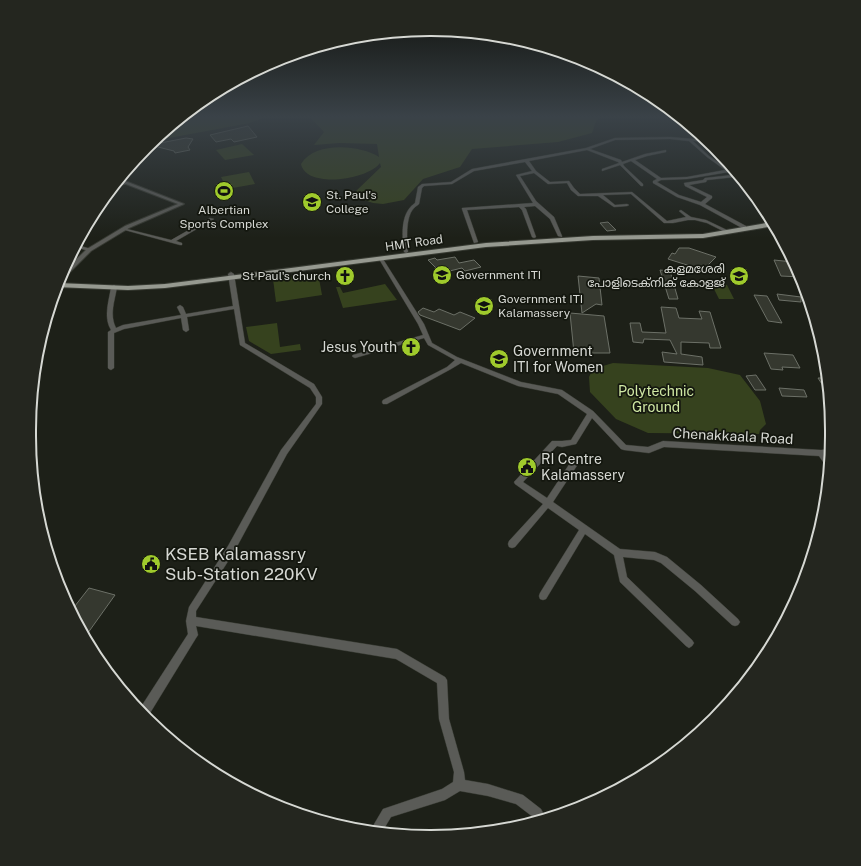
<svg xmlns="http://www.w3.org/2000/svg" width="861" height="866" font-family="'Public Sans','Noto Sans Malayalam',sans-serif">
  <style>
    .green { fill: #36421e }
    .building { fill: #35382f; stroke: #6c7067 }
    .lines { fill: none; stroke-linecap: round; stroke-linejoin: round }
    .minor-casing { stroke: #373a32; stroke-width: 1 }
    .tertiary-casing { stroke: #373a32; stroke-width: 2 }
    .primary-casing { stroke: #373a32; stroke-width: 2 }
    .minor { fill: #5a5b57; fill-rule: evenodd }
    .tertiary { fill: #5a5b57; fill-rule: evenodd }
    .primary { fill: #969990; fill-rule: evenodd }
    .labels { text-anchor: middle; dominant-baseline: central; stroke-width: 3.5; stroke-linejoin: round; paint-order: stroke }
    .far-poi-label { font-size: 12px; fill: #d6d8d3; stroke: #14170f; text-anchor: start }
    .far-street-label { font-size: 12px; fill: #d6d8d3; stroke: #14170f }
    .poi-label { font-size: 14px; fill: #d6d8d3; stroke: #14170f; text-anchor: start }
    .park-label { font-size: 14px; fill: #d0e8a4; stroke: #14170f }
    .street-label { font-size: 14px; fill: #d6d8d3; stroke: #14170f }
    .near-poi-label { font-size: 17px; fill: #d6d8d3; stroke: #14170f; text-anchor: start }
    .rim { fill: none; stroke: #d6d8d3; stroke-width: 2 }
  </style>
  <rect width="100%" height="100%" fill="#1d2018"/>
  <!-- green -->
  <g class="green">
    <polygon points="183,117 266,117 250,123 158,140 165,131"/>
    <path d="M310,117H669H601L596,121L592,133L558,142L472,149L460,167L423,179L404,200L383,204L373,203L364,200L356,191L381,167L380,163C368,180 306,189 301,164C315,141 360,145 379,157L377,144L339,143L314,145L324,132Z"/>
    <polygon points="242,144 254,155 225,160 216,150"/>
    <polygon points="249,172 255,184 227,189 221,177"/>
    <polygon points="318,273 322,295 276,302 273,279"/>
    <polygon points="711,283 727,285 734,299 719,299"/>
    <polygon points="385,284 397,300 343,308 336,287 340,287 343,293"/>
    <polygon points="277,323 280,347 300,344 301,350 271,354 249,341 246,327"/>
    <polygon points="613,363 708,368 740,375 760,401 766,424 760,430 759,434 648,433 616,419 590,392 589,377 593,369"/>
  </g>
  <!-- building -->
  <g class="building">
    <polygon points="248,126 257,137 234,142 231,139 216,142 210,135"/>
    <polygon points="186,138 193,139 188,147 190,150 175,153 174,151 150,145"/>
    <polygon points="608,222 616,230 607,231 600,223"/>
    <polygon points="679,248 689,248 716,257 703,270 668,259 672,253 675,254"/>
    <polygon points="455,257 459,263 474,260 481,267 465,271 462,268 441,273 428,260 435,258 437,260"/>
    <polygon points="774,260 793,262 801,277 781,276"/>
    <polygon points="660,270 670,271 678,299 669,299"/>
    <polygon points="578,276 599,278 602,305 596,304 582,313"/>
    <polygon points="777,294 801,297 801,302 779,300"/>
    <polygon points="754,295 767,296 782,323 768,321"/>
    <polygon points="661,307 676,308 679,318 702,319 699,311 710,312 721,348 710,348 709,343 681,342 681,354 702,357 703,365 664,362 662,352 677,354 670,340 644,339 643,343 633,342 630,323 640,323 642,332 666,333"/>
    <polygon points="423,308 434,312 439,309 454,315 460,312 475,318 460,330 420,315 418,312"/>
    <polygon points="570,313 604,316 610,353 574,353"/>
    <polygon points="764,353 793,355 800,368 782,367 783,370 771,369"/>
    <polygon points="756,375 766,390 755,390 746,376"/>
    <polygon points="818,378 827,378 829,395"/>
    <polygon points="779,388 804,390 807,397 782,396"/>
    <polygon points="89,588 115,595 85,637 71,611"/>
  </g>
  <g class="lines">
    <!-- minor casing -->
    <g class="minor-casing">
      <g id="minor">
        <path d="M670,137L706,140L709,142L693,141L709,156L730,170H733L735,172H734L735,177L707,180L706,182L689,185L712,196V198L705,204L746,226V228H742L700,205L677,197L653,183V181L657,179L631,161L623,164L624,166L643,184V186H641L620,165L602,171V169L619,163L618,162L587,150L529,161L536,171L550,182L569,181L574,188L580,194L632,192L667,221L686,217L679,211L681,210L691,217L706,220L727,230L723,231L707,223L695,220H688L673,223H664L631,194L603,195L615,205L627,204L629,205L627,206L614,207L598,196H578L571,190L567,183L548,184L534,173L520,176L536,201L554,217L562,236V237L558,236L550,219L535,206L524,207L526,209L536,237L534,238L532,237L522,210L519,207L467,210L478,242L474,243L462,209V208L533,203L516,175L532,171L525,162L474,171L452,184L424,186L422,188L419,204C418,205 416,206 414,208C405,217 407,241 408,252L406,253L404,252C402,236 400,213 415,203L418,187L422,184L451,182L472,169L586,148L615,138ZM670,139L689,141L707,157L725,170L687,177L661,178L635,160L647,156L666,152V150L645,154L622,162L621,160L590,149L615,140ZM729,172H730L732,175L705,178L703,180L684,183L685,186L707,197L701,202L679,195L657,182L661,180L687,179Z"/>
        <polygon points="125,182 126,182 126,184 113,188 115,185"/>
        <polygon points="210,218 214,219 176,241 182,243 182,245 180,245 121,229 123,228 171,240"/>
        <polygon points="77,245 91,249 91,250 89,251 75,247"/>
        <polygon points="379,258 383,259 424,324 432,343 457,357 521,382 562,390 593,411 626,445 648,447 663,441 821,450 830,449 830,455 827,455 829,459 829,467 826,466 819,456 664,447 649,453 624,450 621,449 592,418 576,444 562,447 557,446 523,482 547,498 574,457 580,457 581,459 580,461 553,502 620,549 655,552 667,557 701,585 738,619 740,622 738,625 735,626 732,625 695,591 661,563 654,560 623,557 627,577 692,640 694,643 692,646 689,648 686,646 620,582 614,555 585,534 546,599 543,600 540,599 539,596 540,593 579,530 548,508 515,547 512,548 509,547 508,544 509,541 543,504 515,484 514,482 552,441 562,441 571,440 587,414 558,394 518,386 461,363 451,369 387,404 383,404 382,402 383,400 447,367 455,360 428,345 424,338 355,358 353,357 352,356 353,355 423,335 418,324 379,259"/>
        <path d="M231,272L234,274L245,343L314,384L322,397V404L287,454L234,552L196,611V617L397,649L445,677L447,680L449,719L464,772L465,780L488,784L523,795L541,809L543,813L541,817L537,819L533,817L516,804L488,796L460,791L445,800L391,817L382,832L370,831L383,809L442,789L453,782L454,772L439,719L437,683L396,659L196,626L198,635L196,638L147,718H146L139,710L188,634L186,621L189,607L228,546L281,450L316,404V397L310,388L240,345L234,309L187,317L189,330L186,332L183,330L181,318L124,329L114,333V368L111,370L109,369L108,368V332L111,330C103,317 109,301 111,287L114,285L117,287C115,300 109,315 116,328L123,325L181,315L177,307L180,305L183,307L186,314L233,306L228,274Z"/>
        <polygon points="38,349 41,350 42,351 38,371 35,373"/>
      </g>
    </g>
    <!-- tertiary casing -->
    <g class="tertiary-casing">
      <g id="tertiary">
        <polygon points="148,145 148,147 135,164 132,164"/>
        <polygon points="120,179 184,204 129,228 91,251 60,282 58,283 60,275 87,249 125,226 178,204 118,181"/>
      </g>
    </g>
    <!-- primary casing -->
    <g class="primary-casing">
      <polygon id="primary" points="772,222 774,226 703,238 593,240 486,247 165,288 128,290 56,287 58,283 128,286 165,284 486,243 593,236 703,234"/>
    </g>
    <!-- minor -->
    <use href="#minor" class="minor"/>
    <!-- tertiary -->
    <use href="#tertiary" class="tertiary"/>
    <!-- primary -->
    <use href="#primary" class="primary"/>
  </g>
  <!-- sky -->
  <linearGradient id="sky" x2="0" y2="1"><stop stop-color="#10120d"/><stop offset="0.49" stop-color="#3a4248"/><stop offset="1" stop-color="#3a4248" stop-opacity="0"/></linearGradient>
  <rect width="861" height="238" fill="url(#sky)"/>
  <!-- icons -->
  <defs>
    <g id="stadium-disc" transform="scale(1)"><circle r="9.5" fill="#9fca2c" stroke="#14170f"/><path d="M0-5a6.5 5 0 1 0 0 10a6.5 5 0 1 0 0-10ZM-3.5-1.8h7v3.6h-7Z" fill="#111"/></g>
    <g id="university-disc" transform="scale(1)"><circle r="9.5" fill="#9fca2c" stroke="#14170f"/><path d="M0-5L7-2L0 1L-7-2ZM-4 1L0 2.5L4 1V4Q0 6-4 4Z" fill="#111"/></g>
    <g id="church-disc" transform="scale(1)"><circle r="9.5" fill="#9fca2c" stroke="#14170f"/><path d="M-1.2-6h2.4v3.5h3.3v2.4h-3.3V6h-2.4V-.1h-3.3v-2.4h3.3Z" fill="#111"/></g>
    <g id="civic-disc" transform="scale(1)"><circle r="9.5" fill="#9fca2c" stroke="#14170f"/><path d="M-.6-6.5H3V-4.5H.6V-3L4-1V1h2V6H-6V1h2V-1L-.6-3ZM-1.2 2.5V6h2.4V2.5Z" fill="#111"/></g>
  </defs>
  <g fill-rule="evenodd">
    <use href="#stadium-disc" x="224" y="191"/>
    <use href="#university-disc" x="312" y="202"/>
    <use href="#university-disc" x="442" y="275"/>
    <use href="#church-disc" x="345" y="276"/>
    <use href="#university-disc" x="739" y="276"/>
    <use href="#university-disc" x="484" y="306"/>
    <use href="#church-disc" x="411" y="347"/>
    <use href="#university-disc" x="499" y="359"/>
    <use href="#civic-disc" x="527" y="467"/>
    <use href="#civic-disc" x="151" y="564"/>
  </g>
  <g class="labels">
    <!-- far-poi labels -->
    <g class="far-poi-label">
      <text x="326" y="195">St. Paul's<tspan x="326" dy="14">College</tspan></text>
      <text x="224" y="210" text-anchor="middle">Albertian<tspan x="224" dy="14">Sports Complex</tspan></text>
      <text x="725" y="269" text-anchor="end">കളമശേരി<tspan x="725" dy="14">പോളിടെക്നിക് കോളജ്</tspan></text>
      <text x="456" y="275">Government ITI</text>
      <text x="331" y="276" text-anchor="end">St Paul's church</text>
      <text x="498" y="299">Government ITI<tspan x="498" dy="14">Kalamassery</tspan></text>
    </g>
    <!-- far-street labels -->
    <g class="far-street-label">
      <text transform="translate(414 243) rotate(-8)">HMT Road</text>
    </g>
    <!-- poi labels -->
    <g class="poi-label">
      <text x="397" y="347" text-anchor="end">Jesus Youth</text>
      <text x="513" y="351">Government<tspan x="513" dy="16">ITI for Women</tspan></text>
      <text x="541" y="459">RI Centre<tspan x="541" dy="16">Kalamassery</tspan></text>
    </g>
    <!-- park labels -->
    <g class="park-label">
      <text x="656" y="391">Polytechnic<tspan x="656" dy="16">Ground</tspan></text>
    </g>
    <!-- street labels -->
    <g class="street-label">
      <text transform="translate(733 436) rotate(3)">Chenakkaala Road</text>
    </g>
    <!-- near-poi labels -->
    <g class="near-poi-label">
      <text x="165" y="554">KSEB Kalamassry<tspan x="165" dy="20">Sub-Station 220KV</tspan></text>
    </g>
  </g>
  <!-- crop -->
  <path d="M0 0H861V866H0ZM430 36H431A394 394 0 0 1 825 430V436A394 394 0 0 1 431 830H430A394 394 0 0 1 36 436V430A394 394 0 0 1 430 36Z" fill="#24261f" fill-rule="evenodd"/>
  <path class="rim" d="M430 36H431A394 394 0 0 1 825 430V436A394 394 0 0 1 431 830H430A394 394 0 0 1 36 436V430A394 394 0 0 1 430 36Z"/>
</svg>
